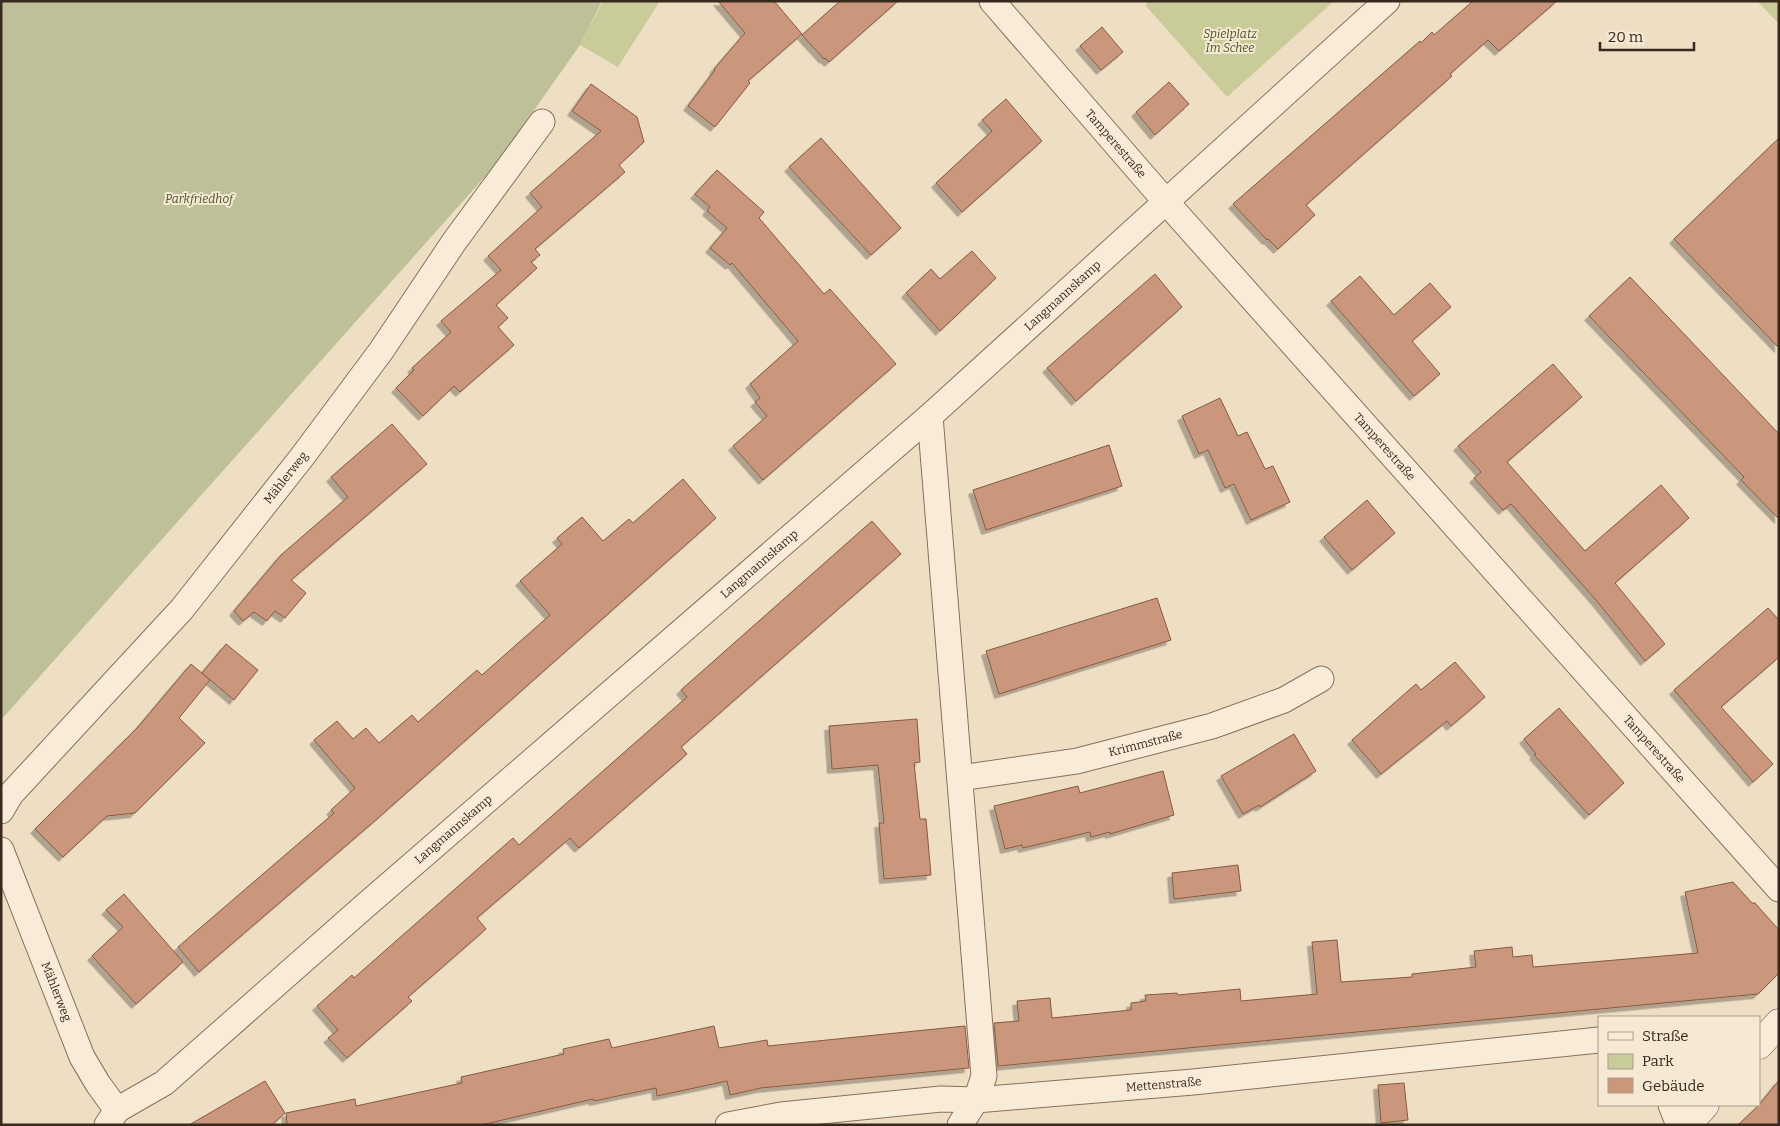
<svg xmlns="http://www.w3.org/2000/svg" width="1780" height="1126" font-family="Bitter,serif">
  <style>
    .green { fill: #c9cc98 }
    .cemetery { fill: #bec197 }
    .building { fill: #cb977b; stroke: #875841; filter: url(#shadow) }
    .lines { fill: none; stroke-linecap: round; stroke-linejoin: round }
    .street-casing { stroke: #88705b; stroke-width: 27 }
    .secondary-casing { stroke: #6a513e; stroke-width: 29 }
    .street { stroke: #f8ecd8; stroke-width: 25 }
    .secondary { stroke: #f8ecd8; stroke-width: 28 }
    .labels { text-anchor: middle; dominant-baseline: central; stroke-width: 4; stroke-linejoin: round; paint-order: stroke }
    .park-label { font-size: 12px; font-style: italic; fill: #4c5425; stroke: #f5e9d4 }
    .street-label { font-size: 12px; fill: #38291f; stroke: #f5e9d4 }
  </style>
  <defs>
    <filter id="shadow"><feDropShadow dx="-4.5" dy="4.5" stdDeviation="0" flood-color="#0004"/></filter>
  </defs>
  <rect width="100%" height="100%" fill="#eedec4"/>
  <!-- green -->
  <g class="green">
    <polygon points="603,1 660,1 618,67 580,45"/>
    <polygon points="1149,1 1334,1 1227,97 1145,5"/>
    <polygon points="1757,1 1779,1 1779,24"/>
  </g>
  <!-- cemetery -->
  <polygon class="cemetery" points="1,1 602,1 580,45 497,163 1,720"/>
  <!-- building -->
  <g class="building">
    <polygon points="718,1 774,1 802,34 748,81 750,83 715,127 688,106 715,70 714,69 745,33"/>
    <polygon points="840,1 898,1 829,62 825,58 824,59 802,35"/>
    <polygon points="1473,1 1557,1 1499,51 1488,40 1450,74 1452,76 1306,205 1315,215 1278,249 1268,239 1267,240 1233,204 1420,41 1421,43 1432,32 1434,35"/>
    <polygon points="1102,27 1123,52 1101,70 1080,46"/>
    <polygon points="1169,82 1189,104 1155,135 1136,112"/>
    <polygon points="591,84 637,117 644,142 619,165 625,172 535,249 540,255 531,262 537,268 496,305 508,318 498,327 514,345 460,392 454,386 423,416 396,388 414,370 412,368 451,332 441,321 501,270 488,256 542,207 530,193 601,131 572,111"/>
    <polygon points="1006,99 1042,141 962,212 936,183 992,131 982,120"/>
    <polygon points="821,138 901,228 871,255 789,167"/>
    <polygon points="1779,138 1779,348 1674,239"/>
    <polygon points="717,170 764,212 759,218 824,294 830,289 896,364 763,480 733,446 767,416 755,402 760,398 750,384 798,341 732,263 730,265 710,248 727,228 707,211 710,207 695,194"/>
    <polygon points="972,251 996,278 940,331 906,293 931,269 940,279"/>
    <polygon points="1155,274 1182,307 1076,401 1047,368"/>
    <polygon points="1360,276 1394,315 1430,283 1451,307 1412,341 1440,374 1414,396 1331,301"/>
    <polygon points="1630,277 1779,434 1779,519 1741,480 1744,477 1589,316"/>
    <polygon points="1553,364 1582,397 1507,462 1585,551 1661,485 1689,518 1615,583 1665,644 1645,661 1596,600 1511,504 1503,510 1474,478 1481,472 1458,446"/>
    <polygon points="1220,398 1238,436 1247,432 1265,469 1273,466 1290,502 1251,520 1234,484 1225,488 1208,450 1199,454 1182,416"/>
    <polygon points="392,424 427,464 291,580 306,593 285,618 275,611 267,621 254,612 243,621 234,611 281,555 348,497 331,477"/>
    <polygon points="1109,445 1122,486 986,530 973,490"/>
    <polygon points="683,479 716,518 377,819 199,972 178,947 334,813 331,810 355,788 314,740 337,721 353,739 366,728 379,743 412,715 418,722 477,670 482,675 550,615 520,581 562,544 557,538 582,517 603,541 629,519 633,523"/>
    <polygon points="1367,500 1395,533 1352,570 1324,537"/>
    <polygon points="872,521 901,554 681,747 687,754 579,848 570,838 477,918 486,929 408,997 412,1001 347,1058 328,1038 338,1030 317,1006 352,975 354,978 513,838 519,845 687,697 681,690"/>
    <polygon points="1157,598 1171,640 999,694 986,651"/>
    <polygon points="1768,608 1779,620 1779,657 1721,707 1773,764 1753,782 1674,690"/>
    <polygon points="226,644 258,670 234,700 202,673"/>
    <polygon points="1455,662 1485,697 1451,726 1447,721 1381,774 1352,740 1416,684 1421,690"/>
    <polygon points="191,664 210,680 179,718 205,743 135,813 107,816 63,857 35,829 138,727"/>
    <polygon points="1559,708 1624,783 1589,815 1534,755 1536,754 1524,739"/>
    <polygon points="917,719 920,762 914,763 920,819 926,819 931,875 884,879 879,823 884,823 878,765 832,769 829,726"/>
    <polygon points="1294,734 1316,771 1260,807 1259,805 1243,814 1221,776"/>
    <polygon points="1163,771 1174,815 1110,834 1110,832 1091,837 1090,832 1023,848 1022,845 1005,849 994,806 1078,786 1080,793"/>
    <polygon points="1238,865 1241,891 1174,899 1172,873"/>
    <polygon points="1733,882 1752,903 1755,903 1779,930 1779,973 1758,994 998,1066 994,1023 1019,1021 1017,1001 1050,998 1052,1018 1131,1010 1131,1003 1146,1001 1145,995 1177,993 1178,995 1240,989 1241,1001 1317,994 1312,942 1337,940 1341,982 1412,977 1412,974 1476,967 1474,951 1512,947 1513,957 1532,955 1533,967 1698,953 1685,892"/>
    <polygon points="124,894 183,962 136,1004 92,956 123,927 106,910"/>
    <polygon points="714,1026 719,1048 767,1040 768,1046 965,1026 969,1068 761,1088 730,1095 727,1081 657,1096 656,1088 594,1101 593,1099 481,1125 287,1125 286,1113 355,1099 356,1106 462,1083 461,1077 564,1054 563,1049 609,1039 612,1048"/>
    <polygon points="1779,1080 1779,1125 1738,1125 1759,1105"/>
    <polygon points="265,1081 285,1113 272,1125 189,1125"/>
    <polygon points="1404,1083 1408,1120 1381,1123 1378,1085"/>
  </g>
  <g class="lines">
    <!-- street casing -->
    <g class="street-casing">
      <g id="street">
        <path id="s1" d="M992,1L1167,203L1779,889"/>
        <polyline points="930,416 984,1076 976,1100 960,1125"/>
        <path id="s2" d="M960,778L1077,761L1212,726L1284,700L1321,679"/>
        <path id="s3" d="M1,811L11,794L182,609L302,457L381,351L454,242L542,122"/>
        <path id="s4" d="M1,850L82,1057L98,1084L117,1110L107,1125"/>
        <polyline points="1671,1105 1679,1125"/>
        <path id="s5" d="M117,1110L164,1083L366,905L930,416L1387,1"/>
        <path id="s6" d="M728,1125L781,1115L941,1099L976,1100L1193,1082L1599,1040"/>
      </g>
    </g>
    <!-- secondary casing -->
    <g class="secondary-casing">
      <g id="secondary">
        <polyline points="1759,1045 1779,1023"/>
        <polyline points="1687,1125 1705,1105"/>
      </g>
    </g>
    <!-- street -->
    <use href="#street" class="street"/>
    <!-- secondary -->
    <use href="#secondary" class="secondary"/>
  </g>
  <g class="labels">
    <!-- park labels -->
    <g class="park-label">
      <text x="1230" y="34">Spielplatz<tspan x="1230" dy="14">Im Schee</tspan></text>
      <text x="199" y="199">Parkfriedhof</text>
    </g>
    <!-- street labels -->
    <g class="street-label">
      <text stroke="none"><textPath href="#s1" startOffset="189">Tamperestraße</textPath></text>
      <text stroke="none"><textPath href="#s5" startOffset="1249">Langmannskamp</textPath></text>
      <text stroke="none"><textPath href="#s1" startOffset="594">Tamperestraße</textPath></text>
      <text stroke="none"><textPath href="#s3" startOffset="439">Mählerweg</textPath></text>
      <text stroke="none"><textPath href="#s5" startOffset="844">Langmannskamp</textPath></text>
      <text stroke="none"><textPath href="#s2" startOffset="189">Krimmstraße</textPath></text>
      <text stroke="none"><textPath href="#s1" startOffset="999">Tamperestraße</textPath></text>
      <text stroke="none"><textPath href="#s5" startOffset="439">Langmannskamp</textPath></text>
      <text stroke="none"><textPath href="#s4" startOffset="152">Mählerweg</textPath></text>
      <text stroke="none"><textPath href="#s6" startOffset="438">Mettenstraße</textPath></text>
    </g>
  </g>
  <!-- border -->
  <rect width="1780" height="1126" fill="none" stroke="#38291f" stroke-width="5"/>
  <!-- legend -->
  <rect x="1598" y="1016" width="162" height="90" fill="#f5e9d4" stroke="#a99c8c"/>
  <rect x="1608" y="1032" width="25" height="8" fill="#f8ecd8" stroke="#a99c8c"/>
  <text x="1642" y="1041" font-size="15" fill="#38291f">Straße</text>
  <rect x="1608" y="1054" width="25" height="15" fill="#c9cc98" stroke="#a99c8c"/>
  <text x="1642" y="1066" font-size="15" fill="#38291f">Park</text>
  <rect x="1608" y="1078" width="25" height="15" fill="#cb977b" stroke="#a99c8c"/>
  <text x="1642" y="1091" font-size="15" fill="#38291f">Gebäude</text>
  <!-- scale -->
  <path d="M1600 42v8h94v-8" fill="none" stroke="#38291f" stroke-width="2.5"/>
  <text x="1608" y="42" font-size="15" fill="#38291f" stroke="#f5e9d4" stroke-width="4" paint-order="stroke">20 m</text>
</svg>
